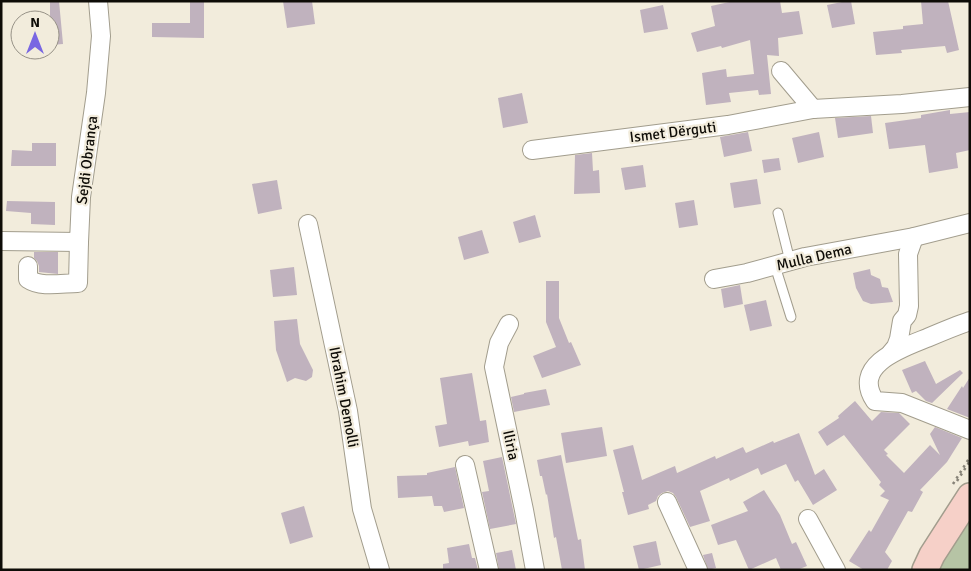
<svg xmlns="http://www.w3.org/2000/svg" width="971" height="571" font-family="Signika,sans-serif">
  <style>
    .green { fill: #b6c4a5 }
    .building { fill: #c0b2be }
    .lines { fill: none; stroke-linecap: round; stroke-linejoin: round }
    .service-casing { stroke: #a29d8d; stroke-width: 11 }
    .minor-casing { stroke: #a29d8d; stroke-width: 20 }
    .secondary-casing { stroke: #a29d8d; stroke-width: 28 }
    .path { stroke: #878378; stroke-width: 2.5; stroke-dasharray: 2.5 4; stroke-linecap: butt }
    .service { stroke: #fff; stroke-width: 9 }
    .minor { stroke: #fff; stroke-width: 18 }
    .secondary { stroke: #f6d0c8; stroke-width: 25 }
    .labels { text-anchor: middle; dominant-baseline: central; stroke-width: 4.5; stroke-linejoin: round; paint-order: stroke }
    .street-label { font-size: 15px; fill: #0e0c07; stroke: #f2ecdc }
  </style>
  <rect width="100%" height="100%" fill="#f2ecdc"/>
  <!-- green -->
  <polygon class="green" points="970,501 970,570 931,570"/>
  <!-- building -->
  <g class="building">
    <polygon points="50,1 59,1 63,44 50,45"/>
    <polygon points="190,1 204,1 204,38 152,37 152,23 190,23"/>
    <polygon points="283,1 312,1 315,24 287,28"/>
    <polygon points="734,1 780,1 782,13 799,11 803,34 778,38 779,56 767,55 771,94 759,95 758,90 729,93 731,102 706,105 702,73 726,69 727,77 754,74 750,40 722,48 721,46 697,52 691,33 715,26 711,6"/>
    <polygon points="847,1 851,1 855,24 832,28 827,5"/>
    <polygon points="921,1 948,1 959,50 947,53 945,46 901,50 902,53 876,55 873,32 903,29 903,26 923,24"/>
    <polygon points="663,5 668,29 644,33 640,10"/>
    <polygon points="522,93 528,123 503,128 498,98"/>
    <polygon points="950,110 950,114 970,112 970,150 956,153 958,168 929,173 925,145 889,149 885,123 921,118 921,115"/>
    <polygon points="871,116 873,133 838,138 835,118"/>
    <polygon points="748,132 752,151 724,157 720,137"/>
    <polygon points="819,132 824,157 798,163 792,138"/>
    <polygon points="32,143 56,143 56,166 11,166 12,150 32,151"/>
    <polygon points="592,153 593,171 599,170 600,193 574,194 575,155"/>
    <polygon points="779,158 781,170 764,173 762,160"/>
    <polygon points="643,165 646,187 625,190 621,168"/>
    <polygon points="757,179 761,204 734,208 730,183"/>
    <polygon points="277,180 282,209 258,214 252,184"/>
    <polygon points="694,200 698,225 679,228 675,203"/>
    <polygon points="7,201 55,202 55,225 31,224 31,213 6,211"/>
    <polygon points="535,215 541,237 519,243 513,222"/>
    <polygon points="482,230 489,253 464,260 458,237"/>
    <polygon points="34,252 58,252 58,274 39,272 39,266 37,261 34,258"/>
    <polygon points="294,267 297,295 273,297 270,270"/>
    <polygon points="870,269 871,275 880,279 882,287 888,288 893,302 871,304 863,301 856,288 853,273"/>
    <polygon points="546,281 559,281 559,318 569,343 571,342 581,365 542,378 533,356 556,347 546,322"/>
    <polygon points="740,285 743,304 724,308 721,289"/>
    <polygon points="766,300 772,326 750,331 744,305"/>
    <polygon points="297,319 300,344 313,370 312,377 306,381 295,378 287,382 276,350 274,321"/>
    <polygon points="925,361 936,384 960,370 963,373 932,403 926,401 916,391 912,393 902,370"/>
    <polygon points="472,373 480,421 486,420 489,442 469,446 468,441 439,447 435,426 447,424 440,378"/>
    <polygon points="970,377 970,418 947,409 962,386 963,388"/>
    <polygon points="546,389 550,405 514,412 511,397 524,394 524,393"/>
    <polygon points="855,401 872,421 881,412 899,413 910,424 884,450 888,454 886,455 904,473 930,445 940,455 930,434 935,427 962,438 947,462 920,490 923,492 912,512 908,511 885,552 892,561 887,570 864,570 849,561 869,530 871,532 889,500 880,496 885,491 879,485 881,482 844,435 827,446 818,432 839,418 838,416"/>
    <polygon points="602,427 607,456 566,463 561,433"/>
    <polygon points="799,433 815,475 824,469 837,490 813,505 798,480 795,482 786,464 761,475 758,468 730,481 729,478 700,491 710,521 690,527 676,497 673,493 668,491 662,493 658,496 656,501 648,505 649,509 628,515 622,492 624,492 613,450 633,445 642,480 675,466 677,473 715,456 716,459 743,447 746,453 773,441 774,443"/>
    <polygon points="561,455 578,540 581,539 585,570 562,570 556,537 554,538 547,494 546,495 542,476 540,476 537,460"/>
    <polygon points="502,457 516,524 490,529 482,492 489,491 483,461"/>
    <polygon points="455,467 464,508 444,512 442,506 434,506 432,496 398,498 397,476 427,475 427,473"/>
    <polygon points="764,490 780,515 792,544 796,542 807,566 797,570 781,570 776,558 749,570 736,540 718,545 711,525 748,511 743,502"/>
    <polygon points="304,506 313,537 290,544 281,513"/>
    <polygon points="656,541 661,565 639,570 633,546"/>
    <polygon points="469,544 472,558 475,558 478,570 443,570 443,564 449,563 447,548"/>
    <polygon points="512,550 516,570 499,570 496,553"/>
    <polygon points="712,553 716,568 708,570 703,555"/>
  </g>
  <g class="lines">
    <!-- service casing -->
    <g class="service-casing">
      <g id="service">
        <polyline points="778,213 790,261"/>
        <polyline points="775,266 791,317"/>
      </g>
    </g>
    <!-- minor casing -->
    <g class="minor-casing">
      <g id="minor">
        <polyline points="781,71 813,109"/>
        <polyline points="532,150 728,125 813,109 902,104 970,97"/>
        <polyline points="308,224 348,411 362,509 380,570"/>
        <polyline points="1,241 79,242 81,197 96,93 101,36 98,1"/>
        <path d="M28,266V279C41,288 63,283 78,283L79,242"/>
        <polyline points="714,279 747,273 805,257 914,237 970,223"/>
        <path d="M970,321C955,326 941,332 927,338C902,348 851,365 875,401L902,403L970,430"/>
        <polyline points="509,324 499,343 494,367 524,510 535,570"/>
        <polyline points="891,353 896,347 899,339 902,321 907,315 909,306 908,254 914,237"/>
        <polyline points="465,465 489,570"/>
        <polyline points="667,502 698,570"/>
        <polyline points="808,519 836,570"/>
      </g>
    </g>
    <!-- secondary casing -->
    <g class="secondary-casing">
      <polyline id="secondary" points="925,570 932,555 970,496"/>
    </g>
    <!-- path -->
    <g class="path">
      <polyline points="957,481 970,461"/>
      <polyline points="953,484 970,457"/>
    </g>
    <!-- service -->
    <use href="#service" class="service"/>
    <!-- minor -->
    <use href="#minor" class="minor"/>
    <!-- secondary -->
    <use href="#secondary" class="secondary"/>
  </g>
  <g class="labels">
    <!-- street labels -->
    <g class="street-label">
      <text transform="translate(673 132) rotate(-7)">Ismet Dërguti</text>
      <text transform="translate(87 160) rotate(-83)">Sejdi Obrança</text>
      <text transform="translate(814 257) rotate(-13)">Mulla Dema</text>
      <text transform="translate(344 397) rotate(79)">Ibrahim Demolli</text>
      <text transform="translate(511 445) rotate(78)">Iliria</text>
    </g>
  </g>
  <!-- border -->
  <rect width="971" height="571" fill="none" stroke="#0e0c07" stroke-width="5"/>
  <!-- north arrow -->
  <g transform="translate(35 35)"><circle r="24" fill="#f2ecdc" stroke="#979287"/>
  <path d="M0-4L9 19L0 12L-9 19Z" fill="#7967e2"/>
  <text y="-8" font-size="14" font-weight="bold" text-anchor="middle" fill="#0e0c07">N</text>
  </g>
</svg>
